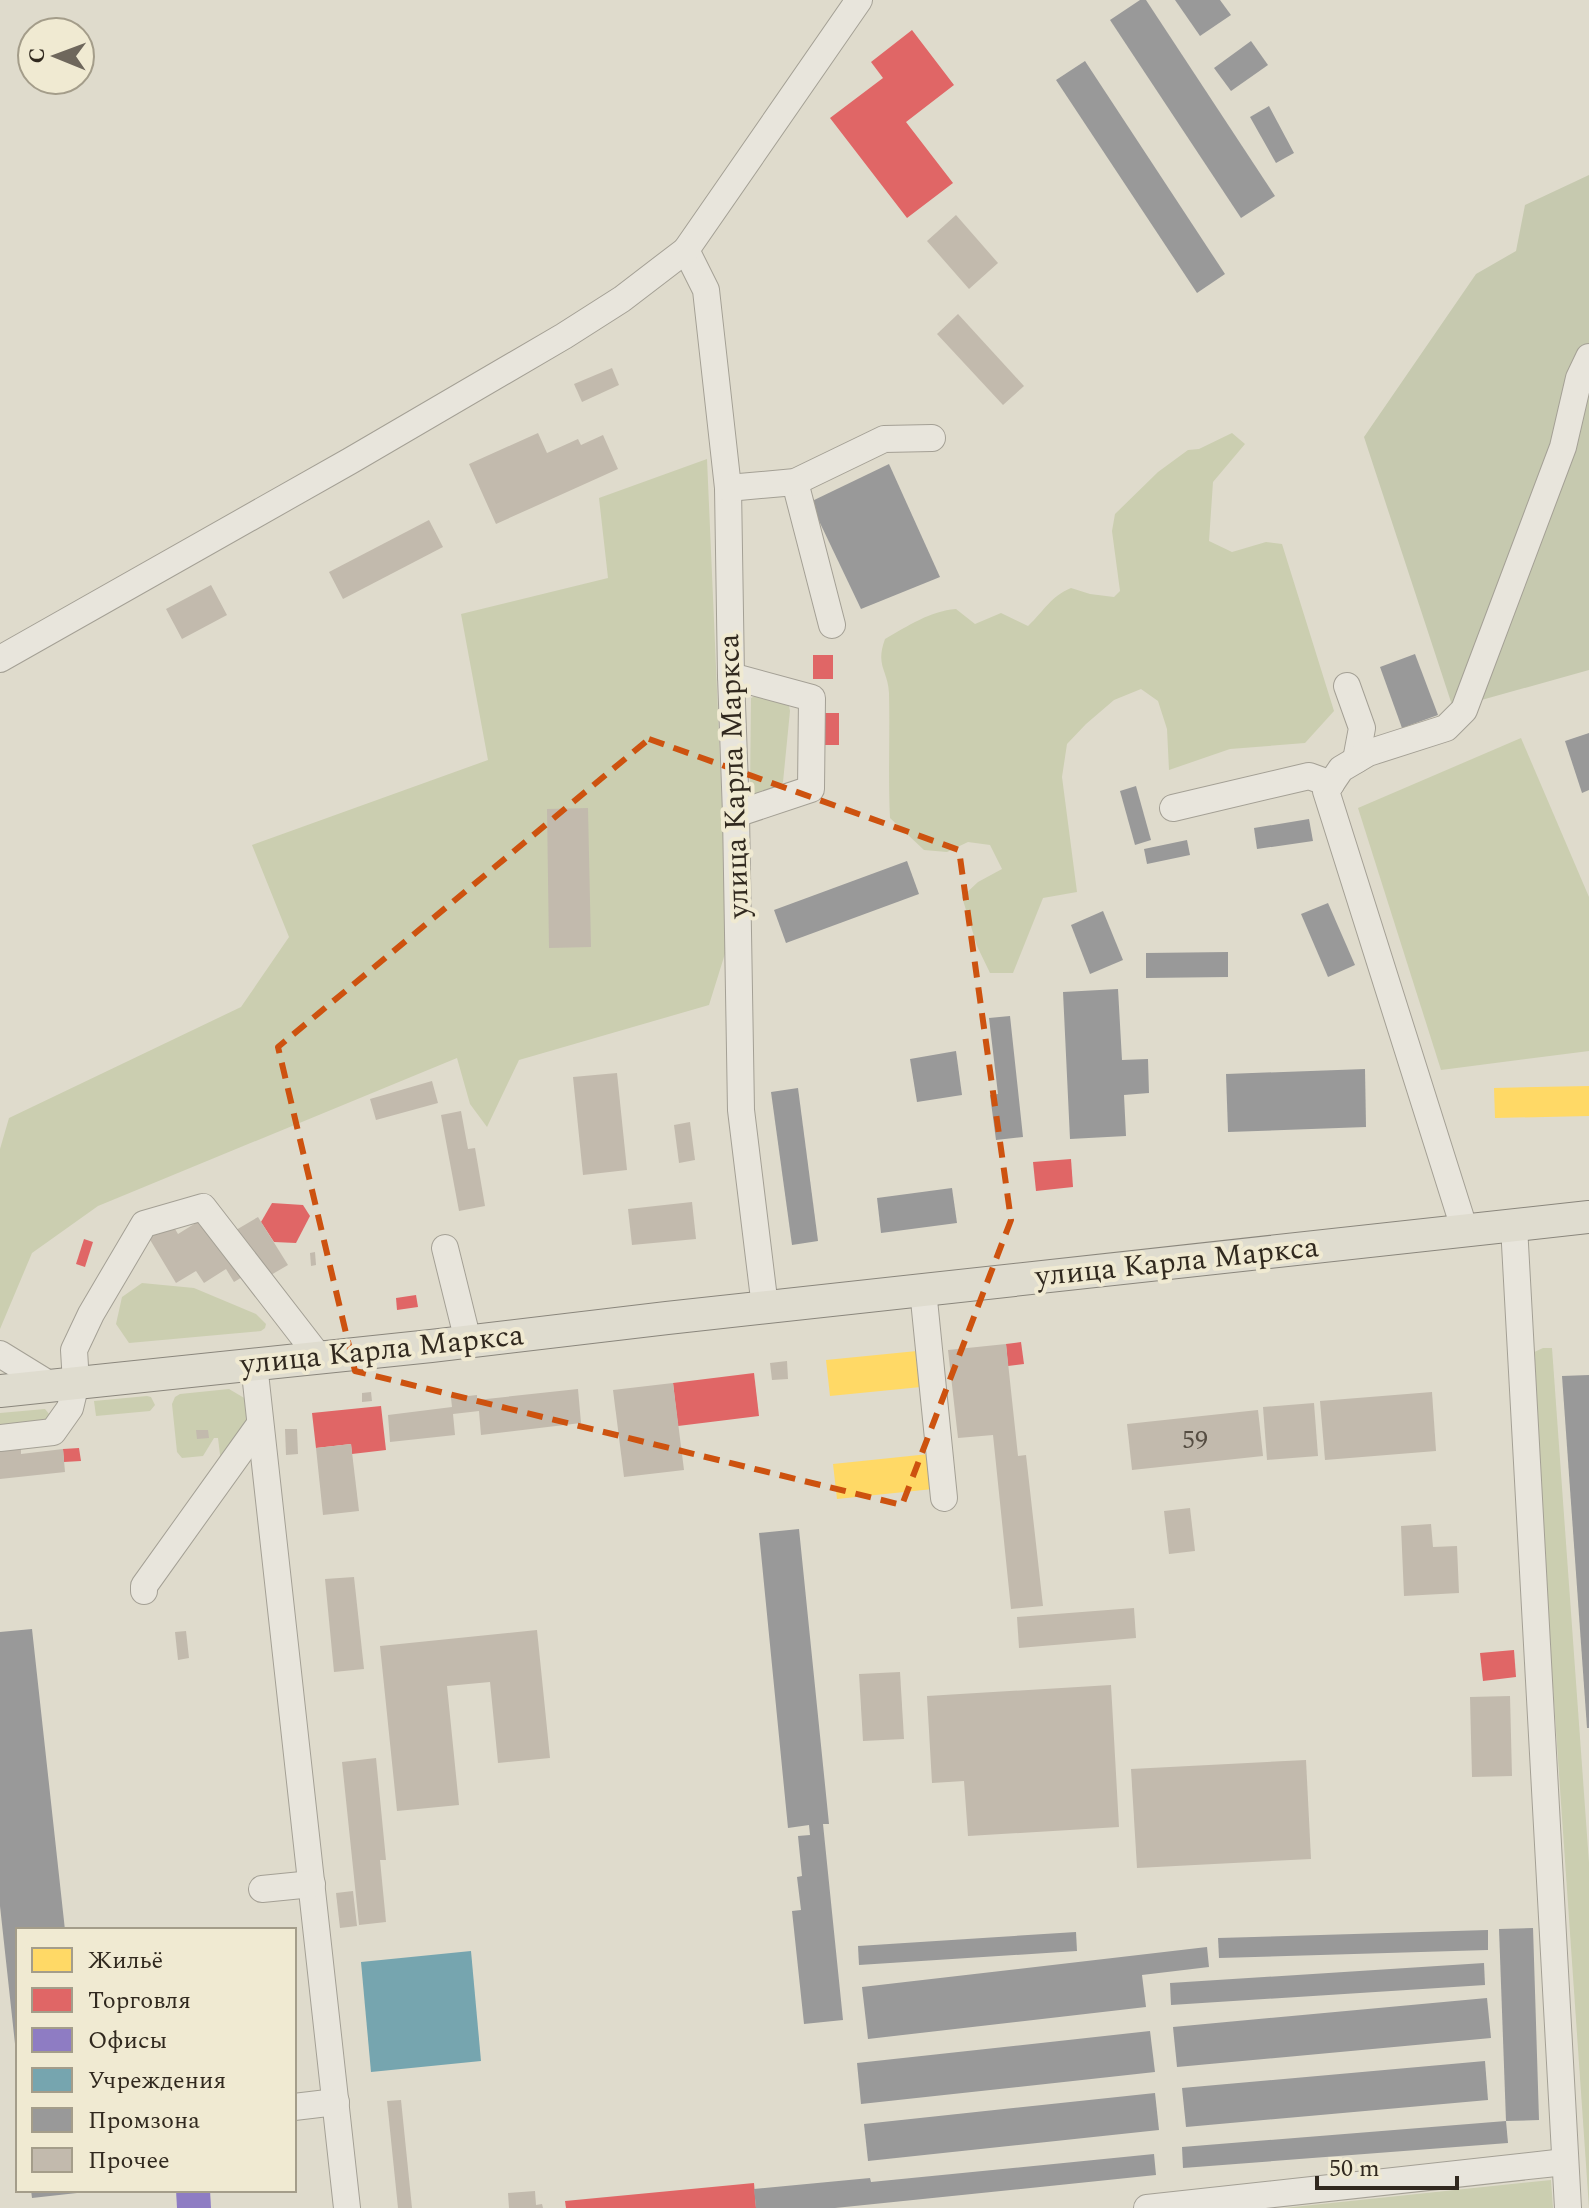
<svg xmlns="http://www.w3.org/2000/svg" width="1589" height="2208" font-family="Spectral,serif">
  <style>
    .green { fill: #cbceb0 }
    .cemetery { fill: #c6c9af }
    .homes { fill: #ffd966 }
    .shops { fill: #e06666 }
    .offices { fill: #8e7cc3 }
    .public { fill: #76a5af }
    .industry { fill: #999 }
    .building { fill: #c2baad }
    .lines { fill: none; stroke-linecap: round; stroke-linejoin: round }
    .minor-casing { stroke: #a4a095; stroke-width: 28 }
    .major-casing { stroke: #8a867c; stroke-width: 34 }
    .minor { stroke: #e8e5dc; stroke-width: 26 }
    .major { stroke: #dfdccf; stroke-width: 32 }
    .marked { fill: none; stroke: #cd520f; stroke-width: 6; stroke-dasharray: 16 10; stroke-linejoin: round }
    .labels { text-anchor: middle; dominant-baseline: central; stroke-width: 8; stroke-linejoin: round; paint-order: stroke }
    .number-label { font-size: 26px; fill: #554d42 }
    .street-label { font-size: 30px; fill: #31291f; stroke: #f0ead2 }
  </style>
  <rect width="100%" height="100%" fill="#dfdbcc"/>
  <!-- green -->
  <g class="green">
    <path d="M1232,433L1245,444L1213,482L1209,541L1232,552L1266,542L1282,544L1334,711L1305,743L1230,749L1169,770L1167,729L1158,701L1141,689L1114,700L1086,724L1067,744L1062,777L1077,892L1043,898L1013,973H990L977,946L962,897L978,882L1002,869L990,845L968,842L947,852L924,850L890,818C888,777 890,735 889,693C888,670 875,666 885,639C908,626 930,611 956,609L975,624L1001,613L1028,626C1045,610 1050,597 1071,588L1090,594L1114,597L1120,591L1112,531L1115,514L1158,472L1188,450L1199,449Z"/>
    <polygon points="707,459 728,944 709,1005 519,1060 487,1127 470,1104 457,1058 98,1206 32,1253 0,1329 0,1149 9,1118 241,1007 289,937 252,845 488,760 461,614 608,578 599,498"/>
    <polygon points="757,695 789,706 790,711 783,782 776,791 754,799 750,792 751,698"/>
    <polygon points="1521,738 1589,897 1589,1051 1441,1070 1358,808"/>
    <polygon points="142,1283 194,1288 256,1314 266,1324 265,1328 261,1331 129,1343 116,1324 122,1297"/>
    <polygon points="1543,1348 1552,1348 1589,1863 1589,2208 1530,1354"/>
    <polygon points="229,1389 251,1402 256,1423 221,1463 218,1438 214,1438 203,1456 182,1458 177,1452 172,1404 175,1397 180,1394"/>
    <polygon points="147,1396 151,1397 155,1405 150,1411 96,1416 94,1401"/>
    <polygon points="45,1409 54,1420 0,1425 0,1413"/>
    <polygon points="1551,2180 1553,2208 1284,2208"/>
  </g>
  <!-- cemetery -->
  <polygon class="cemetery" points="1589,175 1589,670 1453,708 1364,437 1476,274 1516,251 1525,205"/>
  <!-- homes -->
  <g class="homes">
    <polygon points="1589,1086 1589,1116 1495,1118 1494,1088"/>
    <polygon points="917,1351 921,1387 830,1396 826,1360"/>
    <polygon points="929,1454 933,1489 837,1499 833,1464"/>
  </g>
  <!-- shops -->
  <g class="shops">
    <polygon points="912,30 954,85 906,122 953,183 907,218 830,118 883,78 871,62"/>
    <rect x="813" y="655" width="20" height="24"/>
    <rect x="806" y="713" width="33" height="32"/>
    <polygon points="1071,1159 1073,1187 1036,1191 1033,1162"/>
    <polygon points="272,1203 303,1205 310,1216 296,1243 274,1242 261,1222"/>
    <polygon points="84,1239 93,1242 85,1267 76,1264"/>
    <polygon points="416,1295 418,1307 397,1310 396,1298"/>
    <polygon points="1021,1342 1024,1364 1008,1366 1006,1344"/>
    <polygon points="754,1373 759,1416 678,1426 673,1383"/>
    <polygon points="381,1406 386,1450 352,1454 351,1444 316,1448 312,1413"/>
    <polygon points="79,1448 81,1461 64,1462 63,1449"/>
    <polygon points="1514,1650 1516,1677 1483,1681 1480,1653"/>
    <polygon points="754,2183 756,2208 566,2208 565,2201"/>
  </g>
  <!-- offices -->
  <polygon class="offices" points="176,2190 210,2190 211,2208 177,2208"/>
  <!-- public -->
  <polygon class="public" points="471,1951 481,2061 371,2072 361,1962"/>
  <!-- industry -->
  <g class="industry">
    <polygon points="1140,0 1146,0 1275,196 1241,218 1110,20"/>
    <polygon points="1175,0 1220,0 1231,15 1200,36"/>
    <polygon points="1251,41 1268,65 1231,91 1214,68"/>
    <polygon points="1085,61 1225,274 1197,293 1056,80"/>
    <polygon points="1269,106 1294,153 1276,163 1250,117"/>
    <polygon points="889,464 940,577 861,609 810,502"/>
    <polygon points="1415,654 1438,715 1402,728 1380,667"/>
    <polygon points="1589,733 1589,790 1582,793 1565,741"/>
    <polygon points="1136,786 1151,840 1135,845 1120,791"/>
    <polygon points="1309,819 1313,841 1257,849 1254,828"/>
    <polygon points="1187,840 1190,855 1147,864 1144,849"/>
    <polygon points="907,861 919,894 786,943 774,910"/>
    <polygon points="1328,903 1355,965 1328,977 1301,914"/>
    <polygon points="1103,911 1123,960 1090,974 1071,925"/>
    <polygon points="1228,952 1228,977 1146,978 1146,953"/>
    <polygon points="1118,989 1122,1060 1148,1059 1149,1093 1124,1095 1126,1136 1070,1139 1063,992"/>
    <polygon points="1010,1016 1023,1137 996,1140 990,1095 998,1094 989,1018"/>
    <polygon points="956,1051 962,1095 917,1102 910,1059"/>
    <polygon points="1365,1069 1366,1127 1228,1132 1226,1074"/>
    <polygon points="798,1088 818,1241 792,1245 771,1092"/>
    <polygon points="952,1188 957,1223 881,1233 877,1198"/>
    <polygon points="1589,1375 1589,1728 1587,1728 1562,1376"/>
    <polygon points="799,1529 829,1824 823,1824 843,2020 804,2024 792,1911 801,1910 797,1877 802,1876 798,1836 810,1835 809,1825 788,1828 759,1533"/>
    <polygon points="32,1629 65,1930 18,1930 18,2053 16,2053 0,1906 0,1632"/>
    <polygon points="1533,1928 1539,2120 1506,2121 1499,1929"/>
    <polygon points="1488,1930 1488,1950 1219,1958 1218,1938"/>
    <polygon points="1076,1932 1077,1951 859,1965 858,1946"/>
    <polygon points="1207,1947 1209,1967 1142,1975 1146,2007 868,2039 862,1987"/>
    <polygon points="1484,1963 1485,1985 1171,2005 1170,1983"/>
    <polygon points="1487,1998 1491,2038 1177,2067 1173,2027"/>
    <polygon points="1150,2031 1155,2072 861,2104 857,2063"/>
    <polygon points="1485,2061 1488,2100 1186,2127 1182,2088"/>
    <polygon points="1155,2093 1159,2130 868,2161 864,2124"/>
    <polygon points="1506,2121 1508,2143 1183,2168 1182,2147"/>
    <polygon points="1154,2154 1156,2175 835,2208 756,2208 754,2189 870,2178 871,2182"/>
    <polygon points="31,2190 86,2190 86,2192 32,2198"/>
  </g>
  <!-- building -->
  <g class="building">
    <polygon points="956,215 998,263 969,289 927,241"/>
    <polygon points="958,314 1024,386 1003,405 937,334"/>
    <polygon points="612,368 619,385 582,402 574,384"/>
    <polygon points="538,433 547,453 578,439 581,445 603,435 618,469 496,524 469,464"/>
    <polygon points="429,520 443,547 343,599 329,572"/>
    <polygon points="211,585 227,615 182,639 166,609"/>
    <polygon points="588,808 591,947 549,948 547,809"/>
    <polygon points="617,1073 627,1170 583,1175 573,1077"/>
    <polygon points="432,1081 438,1103 376,1120 370,1099"/>
    <polygon points="461,1111 468,1149 475,1148 485,1206 459,1211 441,1115"/>
    <polygon points="690,1122 695,1160 679,1163 674,1125"/>
    <polygon points="692,1202 696,1239 632,1245 628,1209"/>
    <polygon points="258,1217 288,1265 264,1279 257,1268 234,1282 226,1269 204,1283 196,1271 176,1283 149,1238 172,1224 178,1234 199,1221 207,1233 229,1219 236,1230"/>
    <polygon points="315,1252 316,1265 311,1266 310,1253"/>
    <polygon points="1006,1344 1018,1456 1026,1455 1043,1606 1011,1609 993,1435 958,1438 948,1350"/>
    <polygon points="787,1361 788,1379 772,1380 770,1363"/>
    <polygon points="673,1383 684,1470 624,1477 613,1390"/>
    <polygon points="578,1389 581,1423 481,1435 479,1411 453,1414 455,1435 390,1442 388,1415 452,1407 451,1398 477,1395 477,1400"/>
    <polygon points="371,1392 372,1401 362,1402 362,1393"/>
    <polygon points="1432,1392 1436,1451 1325,1460 1320,1401"/>
    <polygon points="1314,1403 1318,1456 1267,1460 1263,1407"/>
    <polygon points="1258,1410 1263,1456 1132,1470 1127,1424"/>
    <polygon points="285,1429 297,1429 298,1454 286,1455"/>
    <polygon points="196,1430 208,1430 209,1438 197,1439"/>
    <polygon points="351,1444 359,1511 323,1515 316,1448"/>
    <polygon points="21,1447 21,1454 63,1449 65,1472 0,1479 0,1449"/>
    <polygon points="1190,1508 1195,1551 1169,1554 1164,1511"/>
    <polygon points="1431,1524 1433,1547 1457,1546 1459,1593 1404,1596 1401,1526"/>
    <polygon points="354,1577 364,1669 334,1672 325,1579"/>
    <polygon points="1134,1608 1136,1638 1019,1648 1017,1617"/>
    <polygon points="537,1630 550,1758 498,1763 490,1682 447,1686 459,1805 397,1811 380,1646"/>
    <polygon points="186,1631 189,1658 178,1660 175,1632"/>
    <polygon points="900,1672 904,1739 863,1741 859,1674"/>
    <polygon points="1111,1685 1119,1827 968,1836 964,1781 932,1783 927,1696"/>
    <polygon points="1510,1696 1512,1776 1472,1777 1470,1697"/>
    <polygon points="376,1758 386,1860 380,1860 386,1922 359,1925 342,1762"/>
    <polygon points="1306,1760 1311,1859 1137,1868 1131,1769"/>
    <polygon points="353,1891 357,1926 340,1928 336,1893"/>
    <polygon points="401,2100 412,2208 398,2208 387,2101"/>
    <polygon points="535,2191 536,2205 542,2204 543,2208 509,2208 508,2193"/>
  </g>
  <g class="lines">
    <!-- minor casing -->
    <g class="minor-casing">
      <g id="minor">
        <polyline points="686,250 706,290 728,488 731,676 736,814 741,1110 765,1307"/>
        <polyline points="795,482 832,625"/>
        <polyline points="728,488 795,482 884,439 932,438"/>
        <polyline points="0,659 350,461 564,336 622,299 686,250 859,0"/>
        <polyline points="731,676 812,698 811,789 736,814"/>
        <polyline points="1347,686 1362,728 1356,760"/>
        <polyline points="1173,808 1309,776 1331,784"/>
        <polyline points="1514,1226 1568,2208"/>
        <polyline points="1465,1231 1326,791 1341,769 1368,753 1446,728 1464,710 1563,447 1579,378 1589,357"/>
        <polyline points="445,1248 468,1341"/>
        <polyline points="923,1290 944,1498"/>
        <polyline points="0,1354 52,1386"/>
        <polyline points="254,1364 347,2208"/>
        <polyline points="0,1438 53,1432 70,1408 76,1383 74,1350 91,1314 144,1224 203,1207 319,1357"/>
        <polyline points="144,1591 144,1586 260,1424"/>
        <polyline points="262,1889 312,1884"/>
        <polyline points="294,2107 336,2102"/>
        <polyline points="1147,2208 1565,2162"/>
      </g>
    </g>
    <!-- major casing -->
    <g class="major-casing">
      <polyline id="major" points="0,1391 431,1346 667,1318 1589,1217"/>
    </g>
    <!-- minor -->
    <use href="#minor" class="minor"/>
    <!-- major -->
    <use href="#major" class="major"/>
  </g>
  <!-- marked area -->
  <path class="marked" d="M649,739L959,850L1011,1220L902,1505L355,1371L278,1047Z"/>
  <g class="labels">
    <!-- number labels -->
    <g class="number-label">
      <text x="1195" y="1440">59</text>
    </g>
    <!-- street labels -->
    <g class="street-label">
      <text transform="translate(734 776) rotate(-92)">улица Карла Маркса</text>
      <text transform="translate(1177 1262) rotate(-6)">улица Карла Маркса</text>
      <text transform="translate(382 1350) rotate(-6)">улица Карла Маркса</text>
    </g>
  </g>
  <!-- legend -->
  <rect x="16" y="1928" width="280" height="264" fill="#f0ead2" stroke="#a49d8a" stroke-width="2"/>
  <rect x="32" y="1948" width="40" height="24" fill="#ffd966" stroke="#a49d8a" stroke-width="2"/>
  <text x="88" y="1968" font-size="24" fill="#31291f">Жильё</text>
  <rect x="32" y="1988" width="40" height="24" fill="#e06666" stroke="#a49d8a" stroke-width="2"/>
  <text x="88" y="2008" font-size="24" fill="#31291f">Торговля</text>
  <rect x="32" y="2028" width="40" height="24" fill="#8e7cc3" stroke="#a49d8a" stroke-width="2"/>
  <text x="88" y="2048" font-size="24" fill="#31291f">Офисы</text>
  <rect x="32" y="2068" width="40" height="24" fill="#76a5af" stroke="#a49d8a" stroke-width="2"/>
  <text x="88" y="2088" font-size="24" fill="#31291f">Учреждения</text>
  <rect x="32" y="2108" width="40" height="24" fill="#999999" stroke="#a49d8a" stroke-width="2"/>
  <text x="88" y="2128" font-size="24" fill="#31291f">Промзона</text>
  <rect x="32" y="2148" width="40" height="24" fill="#c2baad" stroke="#a49d8a" stroke-width="2"/>
  <text x="88" y="2168" font-size="24" fill="#31291f">Прочее</text>
  <!-- north arrow -->
  <g transform="translate(56 56) rotate(271)"><circle r="38" fill="#f0ead2" stroke="#a49d8a" stroke-width="2"/>
  <path d="M0-6L14 30L0 20L-14 30Z" fill="#6e675c"/>
  <text y="-12" font-size="22" font-weight="bold" text-anchor="middle" fill="#31291f">С</text>
  </g>
  <!-- scale -->
  <path d="M1317 2176v12h140v-12" fill="none" stroke="#31291f" stroke-width="4"/>
  <text x="1329" y="2176" font-size="24" fill="#31291f" stroke="#f0ead2" stroke-width="6" paint-order="stroke">50 m</text>
</svg>
